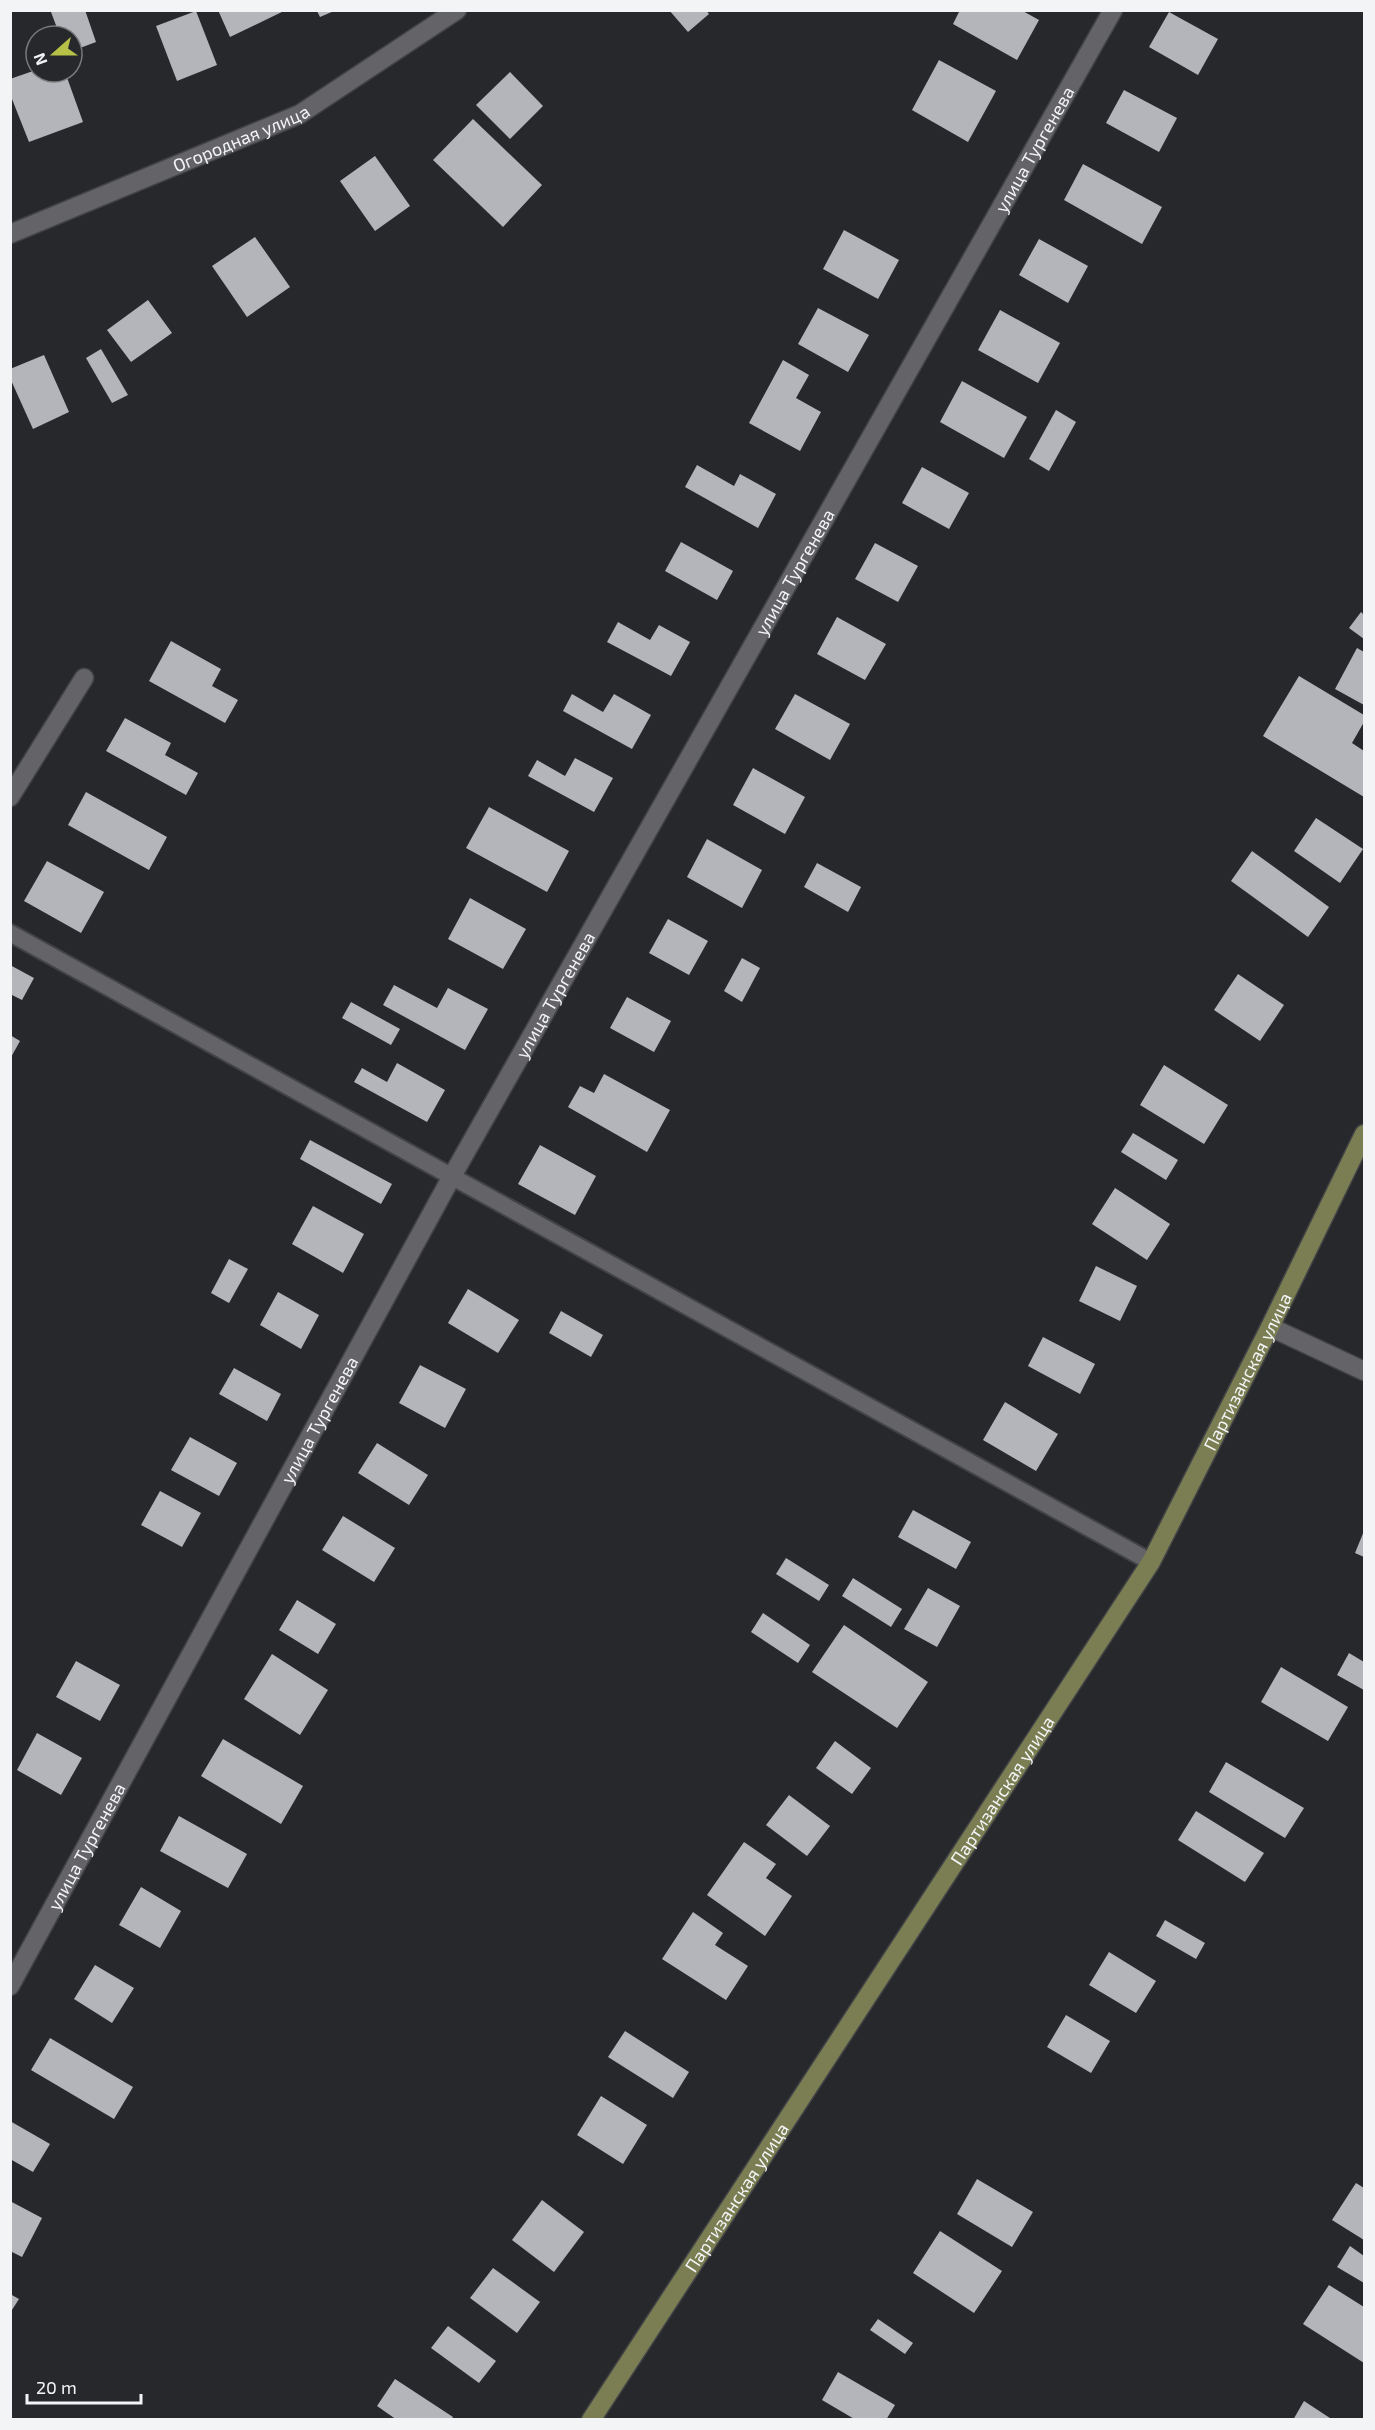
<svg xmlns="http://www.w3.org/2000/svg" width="1375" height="2430" font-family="'Exo 2',sans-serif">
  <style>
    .building { fill: #b4b5ba }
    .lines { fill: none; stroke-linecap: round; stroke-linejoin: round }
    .lane-casing { stroke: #424346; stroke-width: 20 }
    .street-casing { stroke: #424346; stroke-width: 21 }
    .secondary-casing { stroke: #424346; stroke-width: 21 }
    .lane { stroke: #646468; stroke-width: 16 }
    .street { stroke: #646468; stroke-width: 18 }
    .secondary { stroke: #7a7e52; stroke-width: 18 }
    .labels { text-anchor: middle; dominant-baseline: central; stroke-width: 6; stroke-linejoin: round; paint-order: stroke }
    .street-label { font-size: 18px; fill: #f3f4f6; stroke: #27282b }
  </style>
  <rect width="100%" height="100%" fill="#27282b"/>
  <!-- building -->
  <g class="building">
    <polygon points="54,10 85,10 96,42 72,51 72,36 60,36 51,12"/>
    <polygon points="218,10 286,10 230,37"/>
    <polygon points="669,10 706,10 709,14 688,32"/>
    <polygon points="960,10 1021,10 1039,20 1017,60 953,24"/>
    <polygon points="196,11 217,65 177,81 156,26"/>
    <polygon points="317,11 334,11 320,17"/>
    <polygon points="1169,12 1218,39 1198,75 1149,47"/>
    <polygon points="939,60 996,91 968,142 912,110"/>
    <polygon points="36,70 36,72 65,72 83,122 29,142 10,94 10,79"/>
    <polygon points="510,72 543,106 510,139 476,105"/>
    <polygon points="1124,90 1177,118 1159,152 1106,123"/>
    <polygon points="473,119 542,185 503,227 433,160"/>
    <polygon points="375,156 410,206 375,231 340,181"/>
    <polygon points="1083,164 1162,207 1142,244 1064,200"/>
    <polygon points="844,230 899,260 878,299 823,269"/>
    <polygon points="255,237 290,287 247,317 212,266"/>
    <polygon points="1039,239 1088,266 1068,303 1019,275"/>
    <polygon points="148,300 172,333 131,362 107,330"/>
    <polygon points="818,308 869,335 848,372 798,344"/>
    <polygon points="1000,310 1060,343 1038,383 978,350"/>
    <polygon points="101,349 128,395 112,403 86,358"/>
    <polygon points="44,355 69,412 33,429 10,378 10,369"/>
    <polygon points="783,360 809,375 796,398 821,412 800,451 749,423"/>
    <polygon points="962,381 1027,417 1004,458 940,422"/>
    <polygon points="1056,410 1076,422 1049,471 1029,459"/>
    <polygon points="697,465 734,486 740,474 776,494 758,528 685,487"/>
    <polygon points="922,467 969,493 949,529 902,503"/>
    <polygon points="681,542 733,571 717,600 665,571"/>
    <polygon points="875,543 918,566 898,602 855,579"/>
    <polygon points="1361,612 1364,615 1364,639 1349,628"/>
    <polygon points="837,617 886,644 865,680 817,654"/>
    <polygon points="618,622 650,640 659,625 690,642 671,676 607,642"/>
    <polygon points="171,641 221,669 212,686 238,700 225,723 149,681"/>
    <polygon points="1357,648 1364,652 1364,705 1335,689"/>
    <polygon points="1299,676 1364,715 1364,722 1352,743 1364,751 1364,797 1263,736"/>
    <polygon points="572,694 603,712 614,694 651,715 632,749 563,711"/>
    <polygon points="795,694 850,724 830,760 775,729"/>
    <polygon points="125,718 171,743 165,755 198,773 186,795 106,751"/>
    <polygon points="575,758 613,778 594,812 528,776 537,760 565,776"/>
    <polygon points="753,768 805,797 785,834 733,805"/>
    <polygon points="86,792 167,837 149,870 68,825"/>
    <polygon points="489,807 569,851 547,892 466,848"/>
    <polygon points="1316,818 1363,849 1340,883 1294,851"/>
    <polygon points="707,839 762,870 742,908 687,877"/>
    <polygon points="1252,851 1329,907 1308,937 1231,881"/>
    <polygon points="47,861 104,892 81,933 24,901"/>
    <polygon points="817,863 861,887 848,912 804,887"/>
    <polygon points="470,898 526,929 503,969 448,939"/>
    <polygon points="668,919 708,941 689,975 649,953"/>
    <polygon points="742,958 760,968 742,1002 724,991"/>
    <polygon points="10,965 34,978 22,1000 10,994"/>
    <polygon points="1238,974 1284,1005 1260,1041 1214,1010"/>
    <polygon points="394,985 437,1008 448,988 488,1009 465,1050 383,1005"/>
    <polygon points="627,997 671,1021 654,1052 610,1028"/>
    <polygon points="351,1002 400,1029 391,1045 342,1018"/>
    <polygon points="10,1035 20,1041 10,1059"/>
    <polygon points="397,1063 445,1090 427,1122 354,1082 362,1068 387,1082"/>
    <polygon points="1164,1065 1228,1105 1204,1144 1140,1105"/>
    <polygon points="604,1074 670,1110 647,1152 568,1107 580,1086 594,1093"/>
    <polygon points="1133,1133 1178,1160 1166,1180 1121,1152"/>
    <polygon points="310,1140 392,1184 381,1204 300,1159"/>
    <polygon points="540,1145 596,1176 575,1215 518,1184"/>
    <polygon points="1115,1188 1170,1224 1147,1260 1092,1224"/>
    <polygon points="313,1206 364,1234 343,1273 292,1244"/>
    <polygon points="229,1259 248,1269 229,1303 211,1293"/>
    <polygon points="1096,1266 1137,1286 1120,1321 1079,1301"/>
    <polygon points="468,1289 519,1320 498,1353 448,1323"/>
    <polygon points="278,1292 319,1315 301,1349 260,1325"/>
    <polygon points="561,1311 603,1335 591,1357 549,1333"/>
    <polygon points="1043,1337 1095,1364 1080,1394 1028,1366"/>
    <polygon points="420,1365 466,1389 445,1428 399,1403"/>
    <polygon points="234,1368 281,1394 267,1421 219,1394"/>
    <polygon points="1005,1402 1058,1434 1036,1471 983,1440"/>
    <polygon points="190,1437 237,1463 219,1496 171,1470"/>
    <polygon points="377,1443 428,1475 409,1505 358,1473"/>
    <polygon points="160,1491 201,1513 182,1547 141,1525"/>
    <polygon points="913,1510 971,1542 956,1569 898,1537"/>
    <polygon points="343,1516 395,1548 374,1582 322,1550"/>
    <polygon points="1364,1531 1364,1557 1355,1553"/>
    <polygon points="786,1558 829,1585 819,1601 776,1574"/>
    <polygon points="853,1578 902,1609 891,1627 842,1596"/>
    <polygon points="928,1588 960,1606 937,1647 904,1629"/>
    <polygon points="297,1600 336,1624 318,1654 279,1630"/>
    <polygon points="763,1613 810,1645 798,1663 751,1632"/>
    <polygon points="844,1625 928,1682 897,1728 812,1672"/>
    <polygon points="1349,1653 1364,1662 1364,1690 1337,1675"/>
    <polygon points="272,1654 328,1690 300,1735 244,1699"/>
    <polygon points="76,1661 120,1685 100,1721 56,1697"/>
    <polygon points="1281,1667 1348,1707 1328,1741 1261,1702"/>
    <polygon points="37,1733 82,1758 61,1795 17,1770"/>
    <polygon points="223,1739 303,1786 281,1824 201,1776"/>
    <polygon points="835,1741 871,1768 852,1794 816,1768"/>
    <polygon points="1226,1762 1304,1808 1285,1838 1209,1792"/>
    <polygon points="789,1795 830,1826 807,1856 766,1825"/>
    <polygon points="1196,1811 1264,1853 1245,1882 1178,1840"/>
    <polygon points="179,1816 247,1854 228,1888 160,1851"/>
    <polygon points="744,1842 776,1864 766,1878 792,1896 765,1936 707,1895"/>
    <polygon points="141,1887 181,1911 160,1948 119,1925"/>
    <polygon points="693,1912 723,1933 715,1945 748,1966 726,2000 662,1959"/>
    <polygon points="1165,1920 1205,1943 1196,1959 1156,1936"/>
    <polygon points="1109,1952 1156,1981 1136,2013 1089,1985"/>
    <polygon points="95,1965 134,1988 112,2023 74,1999"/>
    <polygon points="1066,2015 1110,2041 1091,2073 1047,2047"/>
    <polygon points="625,2031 689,2072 673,2098 608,2057"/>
    <polygon points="50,2038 133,2087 114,2119 31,2070"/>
    <polygon points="601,2096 647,2125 623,2164 577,2135"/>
    <polygon points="10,2121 50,2144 33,2172 10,2159"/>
    <polygon points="977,2179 1033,2212 1012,2247 957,2214"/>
    <polygon points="1356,2183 1364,2188 1364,2240 1332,2220"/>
    <polygon points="542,2200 584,2232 554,2272 512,2240"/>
    <polygon points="10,2201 42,2218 22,2257 10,2251"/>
    <polygon points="940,2231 1002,2271 974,2313 913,2273"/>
    <polygon points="1350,2246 1364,2256 1364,2283 1337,2267"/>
    <polygon points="493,2268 540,2302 517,2333 470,2298"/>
    <polygon points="1329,2285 1364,2307 1364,2363 1303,2324"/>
    <polygon points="10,2294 19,2299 10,2313"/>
    <polygon points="878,2319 913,2343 905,2354 870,2330"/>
    <polygon points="448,2326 496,2361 479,2383 431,2348"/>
    <polygon points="838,2372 895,2405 886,2420 856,2420 822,2400"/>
    <polygon points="395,2379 453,2417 451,2420 397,2420 377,2406"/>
    <polygon points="1304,2401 1333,2420 1293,2420"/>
  </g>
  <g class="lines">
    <!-- lane casing -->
    <g class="lane-casing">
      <polyline id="lane" points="10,933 1151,1562"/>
    </g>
    <!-- street casing -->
    <g class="street-casing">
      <g id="street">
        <path id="s1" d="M10,234L300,114L457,10"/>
        <polyline points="10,797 84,678"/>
        <polyline points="1270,1327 1364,1371"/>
        <path id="s2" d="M10,1986L451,1178L1113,10"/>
      </g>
    </g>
    <!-- secondary casing -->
    <g class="secondary-casing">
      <g id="secondary">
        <path id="s3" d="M591,2420L1151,1562L1270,1327L1364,1134"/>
      </g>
    </g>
    <!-- lane -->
    <use href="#lane" class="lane"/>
    <!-- street -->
    <use href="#street" class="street"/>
    <!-- secondary -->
    <use href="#secondary" class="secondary"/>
  </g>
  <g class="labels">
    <!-- street labels -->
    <g class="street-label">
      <text stroke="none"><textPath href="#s1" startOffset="250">Огородная улица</textPath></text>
      <text stroke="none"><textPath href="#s2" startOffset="2103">улица Тургенева</textPath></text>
      <text stroke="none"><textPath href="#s2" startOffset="1617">улица Тургенева</textPath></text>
      <text stroke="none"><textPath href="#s2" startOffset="1131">улица Тургенева</textPath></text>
      <text stroke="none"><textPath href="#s3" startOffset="1238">Партизанская улица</textPath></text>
      <text stroke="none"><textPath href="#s2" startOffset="645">улица Тургенева</textPath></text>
      <text stroke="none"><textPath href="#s3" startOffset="752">Партизанская улица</textPath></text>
      <text stroke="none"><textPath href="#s2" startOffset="159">улица Тургенева</textPath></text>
      <text stroke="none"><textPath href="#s3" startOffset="266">Партизанская улица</textPath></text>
    </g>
  </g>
  <!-- border -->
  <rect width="1375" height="2430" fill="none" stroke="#f3f4f6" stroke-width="24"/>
  <!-- north arrow -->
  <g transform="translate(54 54) rotate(249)"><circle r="28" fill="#27282b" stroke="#797a7c" stroke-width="1.5"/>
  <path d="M0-4.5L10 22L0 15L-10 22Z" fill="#b7c148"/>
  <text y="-9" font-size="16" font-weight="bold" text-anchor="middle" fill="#f3f4f6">N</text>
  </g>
  <!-- scale -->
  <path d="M27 2394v9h114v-9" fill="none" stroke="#f3f4f6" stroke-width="3"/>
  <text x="36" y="2394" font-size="18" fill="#f3f4f6" stroke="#27282b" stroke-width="4.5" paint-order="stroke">20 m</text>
</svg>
